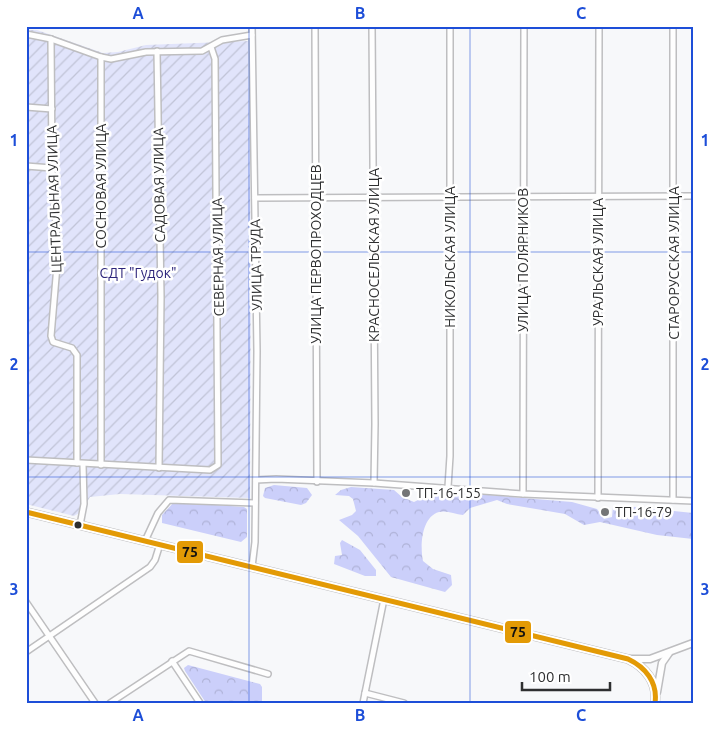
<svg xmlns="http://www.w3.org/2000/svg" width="719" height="729" font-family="Ubuntu,sans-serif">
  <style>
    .forest { fill: url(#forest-crowns) }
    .garden { fill: url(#garden-furrows) }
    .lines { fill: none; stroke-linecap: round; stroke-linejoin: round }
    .minor-casing { stroke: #bebec0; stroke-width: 8 }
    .tertiary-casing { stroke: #bebec0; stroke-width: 9 }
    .secondary-casing { stroke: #bebec0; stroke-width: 10 }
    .minor { stroke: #fefefe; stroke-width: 5 }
    .tertiary { stroke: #fefefe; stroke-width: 6 }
    .secondary { stroke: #fefefe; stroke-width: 8 }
    .bus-1-casing { stroke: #fff; stroke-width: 9 }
    .bus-1 { stroke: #e39a05; stroke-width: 5 }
    .grid { fill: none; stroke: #1d4ed8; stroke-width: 1; stroke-opacity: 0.55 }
    .poi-dot { fill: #747577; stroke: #fff; stroke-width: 2 }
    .bus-dot { fill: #2e2f30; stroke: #fff; stroke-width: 2 }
    .labels { text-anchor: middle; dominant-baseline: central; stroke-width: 5; stroke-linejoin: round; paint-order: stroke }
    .street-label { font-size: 14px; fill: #2e2f30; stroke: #fff }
    .park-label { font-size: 14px; fill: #2d257b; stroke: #fff }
    .poi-label { font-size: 14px; fill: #2e2f30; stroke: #fff; text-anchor: start }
    .line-badge { stroke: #fff; stroke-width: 2 }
    .pale-badge-label { font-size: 14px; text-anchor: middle; font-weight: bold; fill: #111 }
    .neatline { fill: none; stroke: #1d4ed8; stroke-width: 2 }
    .grid-label { font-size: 16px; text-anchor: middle; font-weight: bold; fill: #1d4ed8 }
  </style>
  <defs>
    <pattern id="forest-crowns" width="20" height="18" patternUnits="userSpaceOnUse" patternTransform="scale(1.25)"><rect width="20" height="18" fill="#cbcffa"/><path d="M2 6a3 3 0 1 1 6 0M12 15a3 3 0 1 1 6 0" fill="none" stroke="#afb2d7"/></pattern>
    <pattern id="garden-furrows" width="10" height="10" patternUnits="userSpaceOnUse" patternTransform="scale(1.25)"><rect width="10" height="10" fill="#e1e4fb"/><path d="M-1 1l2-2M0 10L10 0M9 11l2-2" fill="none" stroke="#c1c4d7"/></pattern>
  </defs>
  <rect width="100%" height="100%" fill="#f7f8fa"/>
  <!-- forest -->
  <g class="forest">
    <polygon points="274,485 307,488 312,495 306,503 301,505 265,498 263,496 265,488"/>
    <path d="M351,487L394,490L402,497L414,502L418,500L420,493L427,490L572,502L597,509L604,519L612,517L613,506L616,505L693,513V539L657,535L600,522L584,525L565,514L507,504L497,500L470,508L463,515C455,514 446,510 439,512C421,517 420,547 423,561L433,569L451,575L452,585L445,592L391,577L358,536L339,520L352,515L356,511L353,499L349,496L335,495L341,490Z"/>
    <polygon points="174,502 244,507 247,509 247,537 241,542 162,523 162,515"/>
    <polygon points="342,540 360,550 376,570 376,576 365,576 334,564 335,556 342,555 340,543"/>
    <polygon points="188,665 260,684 262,687 262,703 206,703 185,671 184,668"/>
  </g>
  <!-- garden -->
  <polygon class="garden" points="26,30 37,30 103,53 118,52 146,45 248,41 251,264 250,498 120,494 90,497 81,512 74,516 26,504"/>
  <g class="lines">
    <!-- minor casing -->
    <g class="minor-casing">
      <g id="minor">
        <polyline points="315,26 317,482"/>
        <polyline points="372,26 375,424 374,483"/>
        <polyline points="673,26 673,500"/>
        <polyline points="26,34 51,39 101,57 111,59 146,52 202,51 222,40 252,35"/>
        <polyline points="51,39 52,168 58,254 51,336 53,342 72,348 77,355 77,463"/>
        <polyline points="157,51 161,297 159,468"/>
        <polyline points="101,57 101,465"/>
        <polyline points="26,107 52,109"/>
        <polyline points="26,166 52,168"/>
        <polyline points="255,198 693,196"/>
        <polyline points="26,460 210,470 218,465 215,59 211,47"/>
        <polyline points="256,480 276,479 374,483 523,494 693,501"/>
        <polyline points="448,487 450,456 450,26"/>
        <polyline points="523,494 524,26"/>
        <polyline points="598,498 599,26"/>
        <polyline points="80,525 84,504 83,464"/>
        <polyline points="145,541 158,513 169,500 255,503"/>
        <polyline points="252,567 255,542 257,351 252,26"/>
        <polyline points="26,602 95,703"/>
        <polyline points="26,652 150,567 155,560 160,544"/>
        <polyline points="172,661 200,703"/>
        <polyline points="365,693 404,703"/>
        <polyline points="110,703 189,651 268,674"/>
        <polyline points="363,703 384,599"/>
      </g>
    </g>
    <!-- tertiary casing -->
    <g class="tertiary-casing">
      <g id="tertiary">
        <polyline points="630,659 650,659 693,643"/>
        <polyline points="657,692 662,663 669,653"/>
      </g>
    </g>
    <!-- secondary casing -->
    <g class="secondary-casing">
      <path id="secondary" d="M26,512L628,659C645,667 658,682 655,703"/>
    </g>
    <!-- minor -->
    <use href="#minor" class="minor"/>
    <!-- tertiary -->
    <use href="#tertiary" class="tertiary"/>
    <!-- secondary -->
    <use href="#secondary" class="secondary"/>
    <!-- bus-1 casing -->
    <g class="bus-1-casing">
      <path id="bus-1" d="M26,512L628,659C645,667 658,682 655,703"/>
    </g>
    <!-- bus-1 -->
    <use href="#bus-1" class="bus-1"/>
  </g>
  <!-- grid -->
  <path class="grid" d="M249,26V703M470,26V703M26,252H693M26,477H693"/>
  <!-- markers -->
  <g class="poi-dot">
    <circle cx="406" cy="493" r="5"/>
    <circle cx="605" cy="512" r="5"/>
  </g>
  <circle class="bus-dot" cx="78" cy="525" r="4.5"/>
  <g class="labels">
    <!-- street labels -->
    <g class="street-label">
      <text transform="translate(159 185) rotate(-91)">САДОВАЯ УЛИЦА</text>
      <text transform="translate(101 186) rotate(-90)">СОСНОВАЯ УЛИЦА</text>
      <text transform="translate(54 199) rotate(-92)">ЦЕНТРАЛЬНАЯ УЛИЦА</text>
      <text transform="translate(316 254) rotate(-90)">УЛИЦА ПЕРВОПРОХОДЦЕВ</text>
      <text transform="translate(374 255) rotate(-90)">КРАСНОСЕЛЬСКАЯ УЛИЦА</text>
      <text transform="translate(218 257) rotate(-91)">СЕВЕРНАЯ УЛИЦА</text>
      <text transform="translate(450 257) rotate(-90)">НИКОЛЬСКАЯ УЛИЦА</text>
      <text transform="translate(523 260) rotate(-90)">УЛИЦА ПОЛЯРНИКОВ</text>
      <text transform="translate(598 262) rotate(-90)">УРАЛЬСКАЯ УЛИЦА</text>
      <text transform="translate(674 263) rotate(-90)">СТАРОРУССКАЯ УЛИЦА</text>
      <text transform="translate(256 265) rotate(-91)">УЛИЦА ТРУДА</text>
    </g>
    <!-- park labels -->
    <g class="park-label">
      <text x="138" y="273">СДТ "Гудок"</text>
    </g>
    <!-- poi labels -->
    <g class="poi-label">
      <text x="416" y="493">ТП-16-155</text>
      <text x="615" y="512">ТП-16-79</text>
    </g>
  </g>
  <g class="line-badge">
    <rect x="176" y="540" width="28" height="24" rx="5" fill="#e39a05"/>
    <rect x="504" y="620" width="28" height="24" rx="5" fill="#e39a05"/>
  </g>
  <g class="pale-badge-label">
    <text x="190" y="557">75</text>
    <text x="518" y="637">75</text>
  </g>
  <!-- border -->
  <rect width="719" height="729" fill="none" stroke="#ffffff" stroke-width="55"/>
  <!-- scale -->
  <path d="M522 682v8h88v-8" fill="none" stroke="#2e2f30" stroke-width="2.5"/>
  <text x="529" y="682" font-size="15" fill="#2e2f30" stroke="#ffffff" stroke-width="4" paint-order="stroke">100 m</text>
  <rect x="28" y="28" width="664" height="674" class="neatline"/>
  <g class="grid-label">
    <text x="138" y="19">A</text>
    <text x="360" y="19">B</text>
    <text x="581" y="19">C</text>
    <text x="14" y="146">1</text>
    <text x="705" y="146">1</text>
    <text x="14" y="370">2</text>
    <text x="705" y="370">2</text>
    <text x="14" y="595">3</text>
    <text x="705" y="595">3</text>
    <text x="138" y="721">A</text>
    <text x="360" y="721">B</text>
    <text x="581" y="721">C</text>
  </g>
</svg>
